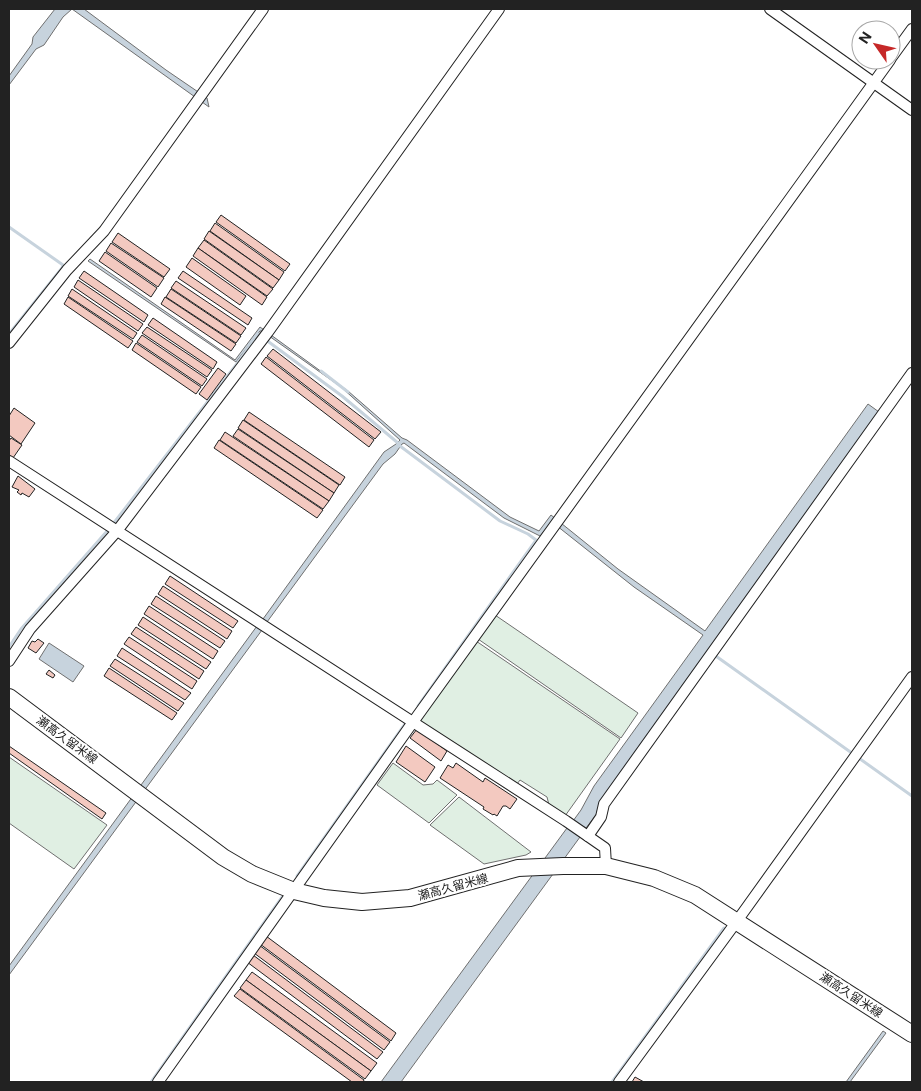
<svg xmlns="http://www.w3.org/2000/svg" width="921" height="1091" font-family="'Public Sans','Noto Sans JP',sans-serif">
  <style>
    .green { fill: #e0efe3; stroke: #6f6f6f }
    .water { fill: #c7d3dd; stroke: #6f6f6f }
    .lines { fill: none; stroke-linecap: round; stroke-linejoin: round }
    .stream { stroke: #c7d3dd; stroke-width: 3 }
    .building { fill: #f3c9c0; stroke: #222 }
    .street-casing { stroke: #222; stroke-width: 12 }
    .primary-casing { stroke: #222; stroke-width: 18 }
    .street { stroke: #fff; stroke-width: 10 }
    .primary { stroke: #fff; stroke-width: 16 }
    .labels { text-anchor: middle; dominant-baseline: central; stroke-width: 4; stroke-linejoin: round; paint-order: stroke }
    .street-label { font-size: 12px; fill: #222; stroke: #fff }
  </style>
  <rect width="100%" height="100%" fill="#fff"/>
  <!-- green -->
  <g class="green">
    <polygon points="495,615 638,713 621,738 478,639"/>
    <polygon points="476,641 620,739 565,816 549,805 547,797 520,780 517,784 420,721"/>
    <polygon points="9,757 107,825 74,869 9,823"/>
    <polygon points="393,763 423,785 433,784 437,780 457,795 429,823 377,785"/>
    <polygon points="459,797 531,852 526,855 484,864 430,825"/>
  </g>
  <!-- water -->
  <g class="water">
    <polygon points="55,9 84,9 166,70 207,98 209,107 72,9 63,17 44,45 36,49 9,85 9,76 32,44 33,37"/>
    <polygon points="90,259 235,360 260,327 348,391 402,438 407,440 510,517 539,531 551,515 618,569 705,631 868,404 879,412 599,805 596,815 586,828 573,821 581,810 594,786 703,635 634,587 552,522 540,536 504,518 404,443 402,444 395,454 383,464 267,622 263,619 384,452 396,444 400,440 341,387 262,331 260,331 236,362 88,261"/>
    <polygon points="257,626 262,630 9,975 9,966"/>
    <polygon points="49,643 84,666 73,682 39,659"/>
    <polygon points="567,828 580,837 401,1082 381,1082"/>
    <polygon points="883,1031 886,1033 850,1082 846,1082"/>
  </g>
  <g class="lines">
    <!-- stream -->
    <g class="stream">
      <polyline points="9,227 63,265 62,268 9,334"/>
      <polyline points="321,371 348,392"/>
      <polyline points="400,446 500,521 528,534 536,540 418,706"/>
      <polyline points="113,524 236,365 258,334 342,396 398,443"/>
      <polyline points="9,647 21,629 108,530"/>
      <polyline points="713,654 912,796"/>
      <polyline points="297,876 407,721"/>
      <polyline points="151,1082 282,897"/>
      <polyline points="612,1082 724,928"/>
    </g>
  </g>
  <!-- building -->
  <g class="building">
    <polygon points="221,215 290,264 285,271 216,222"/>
    <polygon points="215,223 284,272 279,280 210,231"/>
    <polygon points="209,231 279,280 273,288 204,239"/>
    <polygon points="118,233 170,269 164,277 112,242"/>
    <polygon points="204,240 273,289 267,296 198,248"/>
    <polygon points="111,243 164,278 158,287 106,251"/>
    <polygon points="198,248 267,297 262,305 193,256"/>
    <polygon points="105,252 157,288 151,297 99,261"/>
    <polygon points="192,258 246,296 240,305 186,267"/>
    <polygon points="84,271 148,315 144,322 79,278"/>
    <polygon points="183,271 252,318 248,325 178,278"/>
    <polygon points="78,280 143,324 138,331 74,287"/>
    <polygon points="176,281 246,328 241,335 171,288"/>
    <polygon points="72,289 137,333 133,339 68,296"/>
    <polygon points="171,289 241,336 236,343 166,297"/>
    <polygon points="68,297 133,341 128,348 64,304"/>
    <polygon points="165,297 236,344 231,351 161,304"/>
    <polygon points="153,318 217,362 213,369 148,325"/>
    <polygon points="147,327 212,370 207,377 142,333"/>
    <polygon points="142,335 207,379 202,386 137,342"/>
    <polygon points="136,343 201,387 196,394 132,350"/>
    <polygon points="273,349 381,432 375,439 267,356"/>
    <polygon points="266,357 374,440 369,447 261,364"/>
    <polygon points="218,368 226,374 207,400 199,394"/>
    <polygon points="14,408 35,423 21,444 9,435 9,416"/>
    <polygon points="249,412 345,477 340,485 244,420"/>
    <polygon points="243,420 339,485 334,493 238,428"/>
    <polygon points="238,429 334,493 329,501 233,436"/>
    <polygon points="225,432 329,501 323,509 220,440"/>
    <polygon points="11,438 22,445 13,458 9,455 9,441"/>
    <polygon points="219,440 323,510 317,518 214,448"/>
    <polygon points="18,476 35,489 29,497 22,493 21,495 17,492 19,490 12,487"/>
    <polygon points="170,576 238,621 233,628 165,584"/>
    <polygon points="163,586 232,631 227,639 158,594"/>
    <polygon points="156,596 225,641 220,648 151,604"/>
    <polygon points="149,606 218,651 213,659 144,614"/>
    <polygon points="143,617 211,662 206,669 138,625"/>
    <polygon points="136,627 204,671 199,679 131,634"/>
    <polygon points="129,637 197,681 192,689 124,644"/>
    <polygon points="38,639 44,643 36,653 28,648 32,641 35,642"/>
    <polygon points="122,648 191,693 185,700 117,656"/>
    <polygon points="115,659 184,703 178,711 110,666"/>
    <polygon points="109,668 177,713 172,720 104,676"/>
    <polygon points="49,670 55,675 53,678 46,674"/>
    <polygon points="417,729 447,751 441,761 410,738"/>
    <polygon points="9,746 106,813 102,819 9,753"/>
    <polygon points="406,746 435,767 425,782 396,762"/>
    <polygon points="456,763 483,782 485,778 517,799 510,809 506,806 503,806 497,816 494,814 493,815 483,809 484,807 440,778 448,765 453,768"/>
    <polygon points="266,936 396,1033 391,1041 260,944"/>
    <polygon points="259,945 390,1042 384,1050 254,953"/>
    <polygon points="253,955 383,1052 377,1059 247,962"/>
    <polygon points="252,972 377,1063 371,1071 246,980"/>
    <polygon points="246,980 371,1071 365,1079 240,988"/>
    <polygon points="240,989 364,1080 363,1082 352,1082 234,996"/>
    <polygon points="635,1077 644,1082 632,1082"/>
  </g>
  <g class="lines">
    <!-- street casing -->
    <g class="street-casing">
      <g id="street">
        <polyline points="770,9 912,110"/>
        <polyline points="891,58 912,29"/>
        <polyline points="9,343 67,270 104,231 263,9"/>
        <polyline points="9,461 566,821 605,848 606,866"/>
        <polyline points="9,661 30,629 117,531 268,332 499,9"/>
        <polyline points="588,836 601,817 604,804 912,373"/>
        <polyline points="158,1082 413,722 890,60"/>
        <polyline points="619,1082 737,921 912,677"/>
      </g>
    </g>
    <!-- primary casing -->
    <g class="primary-casing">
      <polyline id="primary" points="9,697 223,857 252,874 294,891 324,898 362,902 410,898 518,868 563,866 606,866 654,878 695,895 912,1034"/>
    </g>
    <!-- street -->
    <use href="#street" class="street"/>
    <!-- primary -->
    <use href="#primary" class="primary"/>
  </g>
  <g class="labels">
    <!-- street labels -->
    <g class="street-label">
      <text transform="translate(67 740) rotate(36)">瀬高久留米線</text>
      <text transform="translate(453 887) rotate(-15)">瀬高久留米線</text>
      <text transform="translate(851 995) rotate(33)">瀬高久留米線</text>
    </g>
  </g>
  <!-- border -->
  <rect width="921" height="1091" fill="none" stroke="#222222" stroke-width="20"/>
  <!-- north arrow -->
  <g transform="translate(876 45) rotate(304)"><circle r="24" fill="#ffffff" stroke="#a7a7a7"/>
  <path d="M0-4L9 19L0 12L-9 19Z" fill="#c62828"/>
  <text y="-8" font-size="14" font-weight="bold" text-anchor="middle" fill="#222222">N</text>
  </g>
</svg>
